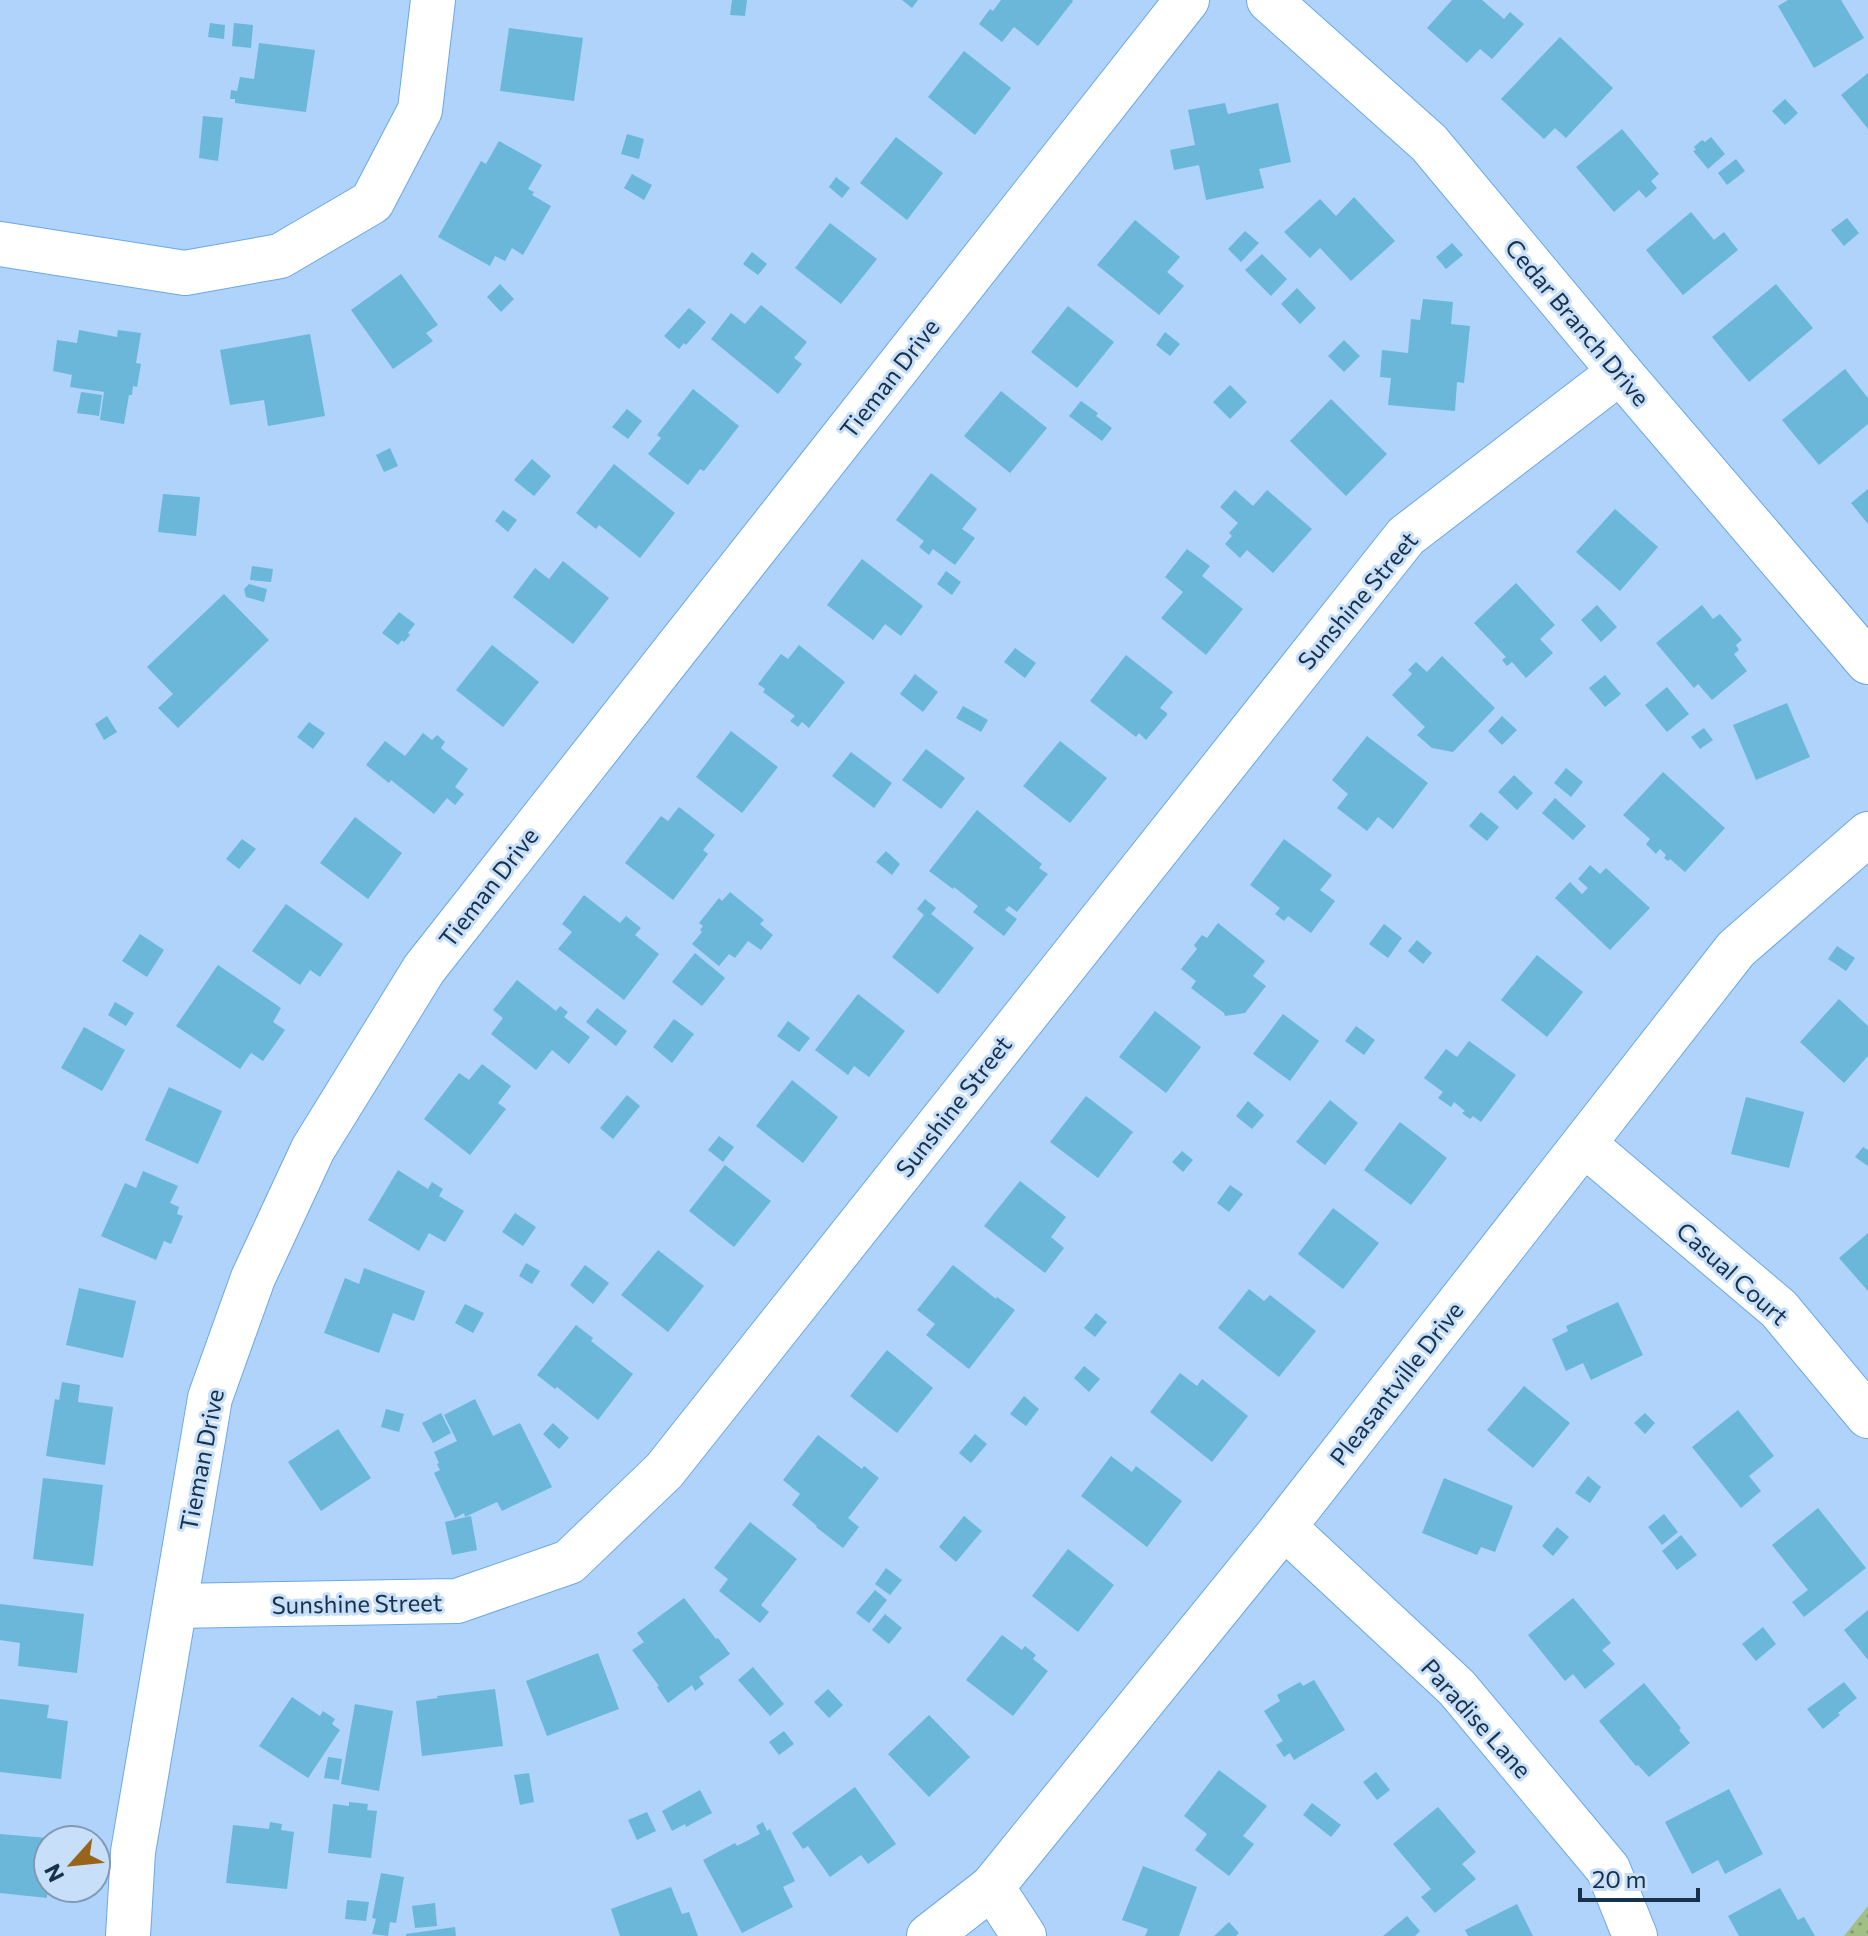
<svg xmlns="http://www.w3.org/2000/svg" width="1868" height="1936" font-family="Commissioner,sans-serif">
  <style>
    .park { fill: url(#park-dots) }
    .building { fill: #6bb7da }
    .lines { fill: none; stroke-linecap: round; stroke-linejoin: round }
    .street-casing { stroke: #6ca8e6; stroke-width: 46 }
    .street { stroke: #fff; stroke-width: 44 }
    .labels { text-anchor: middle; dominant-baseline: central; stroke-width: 6; stroke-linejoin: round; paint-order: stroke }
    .street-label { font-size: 24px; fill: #18314a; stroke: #c7dff9 }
  </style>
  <defs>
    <pattern id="park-dots" width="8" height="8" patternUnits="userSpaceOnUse" patternTransform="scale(2)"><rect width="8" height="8" fill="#a2bf86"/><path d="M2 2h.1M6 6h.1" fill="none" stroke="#839c70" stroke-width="1.8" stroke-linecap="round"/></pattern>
  </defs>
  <rect width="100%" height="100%" fill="#afd3fa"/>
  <!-- park -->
  <polygon class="park" points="1868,1906 1868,1936 1844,1936"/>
  <!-- building -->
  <g class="building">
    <polygon points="732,0 747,0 745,16 730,15"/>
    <polygon points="902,0 918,0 912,8"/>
    <polygon points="1001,0 1072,0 1073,1 1038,46 1014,27 1002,42 979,24 990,9 993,11"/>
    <polygon points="1452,0 1482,0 1504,19 1510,12 1524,24 1492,59 1480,49 1467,63 1427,28"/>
    <polygon points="1788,0 1841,0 1864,38 1814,68 1778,6"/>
    <polygon points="210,23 225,25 224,39 208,37"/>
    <polygon points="234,23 253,25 251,48 232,46"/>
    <polygon points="509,28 583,38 574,101 500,91"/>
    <polygon points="1560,37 1613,88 1566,138 1555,128 1544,139 1501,99"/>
    <polygon points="259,43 315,50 306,112 235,103 235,99 230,99 231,90 237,91 240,77 254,79"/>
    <polygon points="964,51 1011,88 975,135 928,97"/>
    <polygon points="1868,73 1868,129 1841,95"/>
    <polygon points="1785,99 1798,113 1785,125 1772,111"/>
    <polygon points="1225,103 1228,114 1278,103 1291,162 1259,169 1264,188 1206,200 1199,165 1174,170 1170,150 1195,145 1188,110"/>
    <polygon points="203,116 223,118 218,161 199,158"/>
    <polygon points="1622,129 1659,174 1651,181 1657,188 1646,198 1639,190 1614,212 1576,167"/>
    <polygon points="627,134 644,139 639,159 621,154"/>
    <polygon points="896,137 943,173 907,220 860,183"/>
    <polygon points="1711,137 1725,154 1708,169 1693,151 1696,150 1694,147 1702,140 1705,142"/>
    <polygon points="499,141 542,165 528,189 534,192 532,195 551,206 523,255 512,248 505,261 495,256 490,266 438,237 481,161 486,164"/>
    <polygon points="1736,159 1745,171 1727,185 1718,173"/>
    <polygon points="632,174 652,185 644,200 624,188"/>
    <polygon points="836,177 850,188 842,198 829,187"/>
    <polygon points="1354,197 1395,241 1351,281 1320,248 1310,258 1284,232 1320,199 1336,216"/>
    <polygon points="1691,212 1714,240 1724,232 1738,250 1683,295 1646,250"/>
    <polygon points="1847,218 1859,233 1844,246 1831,230"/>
    <polygon points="1135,220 1180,257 1167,272 1184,286 1159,315 1097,265"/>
    <polygon points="830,223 877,259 841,304 795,268"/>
    <polygon points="1245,231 1259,243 1241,262 1228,249"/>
    <polygon points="1452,243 1463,255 1446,269 1436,257"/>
    <polygon points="752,252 767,264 758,275 743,264"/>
    <polygon points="1262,254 1287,279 1271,296 1245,270"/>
    <polygon points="401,274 438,325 426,333 433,341 393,369 351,310"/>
    <polygon points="500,284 514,299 501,312 487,297"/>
    <polygon points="1776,284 1813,328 1749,382 1712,337"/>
    <polygon points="1297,288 1316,308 1300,324 1281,304"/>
    <polygon points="1423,299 1453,302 1451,324 1470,326 1464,383 1457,382 1455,411 1388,405 1391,378 1380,377 1382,350 1408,353 1411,319 1420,320"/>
    <polygon points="761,305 807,342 794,358 802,364 778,394 711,339 731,313 745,324"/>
    <polygon points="1068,306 1114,342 1077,388 1031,352"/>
    <polygon points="689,308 706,322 686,345 684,343 679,349 664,336"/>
    <polygon points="79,330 117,337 118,330 141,333 136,363 141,364 137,387 133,386 132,395 129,395 124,424 100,420 104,392 70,387 72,375 53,371 57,340 77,343"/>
    <polygon points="1165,332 1180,344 1170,356 1156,345"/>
    <polygon points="310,334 325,416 268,426 264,400 230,405 220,350"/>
    <polygon points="1344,340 1360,356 1344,372 1328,356"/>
    <polygon points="1845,369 1868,398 1868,424 1819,465 1782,420"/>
    <polygon points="1230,385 1247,402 1230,419 1213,402"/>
    <polygon points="693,389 739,426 704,471 700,469 688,485 648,454 661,438 657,435"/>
    <polygon points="1001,391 1047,428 1010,473 964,436"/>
    <polygon points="81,392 102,395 99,416 77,413"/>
    <polygon points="1331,399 1387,454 1346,496 1290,441"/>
    <polygon points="1081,401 1098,413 1096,416 1112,428 1102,441 1069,416"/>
    <polygon points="627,409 642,421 628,439 612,427"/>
    <polygon points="390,448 398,466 384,472 376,455"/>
    <polygon points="532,459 551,476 534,496 514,480"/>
    <polygon points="614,464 675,513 640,558 599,525 596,529 576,513"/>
    <polygon points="931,473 977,509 962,529 975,538 955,565 933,549 929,555 919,547 924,541 896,520"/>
    <polygon points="1868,489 1868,524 1851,503"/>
    <polygon points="1235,490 1253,506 1267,490 1312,529 1273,573 1247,550 1240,558 1225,544 1232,536 1229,533 1238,523 1220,507"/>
    <polygon points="163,494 200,497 196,536 158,532"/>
    <polygon points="1615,509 1658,547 1620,591 1576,552"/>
    <polygon points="503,510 517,520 508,532 495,521"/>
    <polygon points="1187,549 1210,566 1202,576 1243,609 1206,655 1161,618 1183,592 1165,577"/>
    <polygon points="862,559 923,606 901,636 885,624 873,640 827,605"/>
    <polygon points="563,561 609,598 573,644 513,597 535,568 549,579"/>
    <polygon points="252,566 273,569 271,582 250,580"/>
    <polygon points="946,571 961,582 952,595 937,584"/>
    <polygon points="1516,583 1555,625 1540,639 1553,653 1526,678 1512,662 1507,666 1502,660 1506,657 1474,623"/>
    <polygon points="249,584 267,589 264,602 246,597 244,589"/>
    <polygon points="224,594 269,640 178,728 158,708 173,694 147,667"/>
    <polygon points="1597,605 1617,627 1601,642 1581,620"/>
    <polygon points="1702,605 1713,619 1720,614 1742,640 1736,645 1739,650 1734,654 1747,671 1712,700 1698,684 1694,688 1656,643"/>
    <polygon points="399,612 415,624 408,633 410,635 404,642 402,640 398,645 382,633"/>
    <polygon points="492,645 539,682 503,727 456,690"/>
    <polygon points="799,645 845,682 809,728 802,722 798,727 790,721 795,716 763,692 765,689 758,684 781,654 788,659"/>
    <polygon points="1015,648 1036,663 1025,678 1004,662"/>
    <polygon points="1126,655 1173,692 1160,708 1167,713 1167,715 1146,740 1139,733 1136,737 1090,701"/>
    <polygon points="1442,656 1495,708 1453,752 1432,748 1417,735 1425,727 1392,695 1412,674 1408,670 1416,662 1427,672"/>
    <polygon points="915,674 938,692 923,712 900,694"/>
    <polygon points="1605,675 1621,694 1605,707 1589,688"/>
    <polygon points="1667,687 1689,714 1667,732 1645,705"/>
    <polygon points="1787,703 1810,757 1756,780 1733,725"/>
    <polygon points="963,706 988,720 981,732 956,718"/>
    <polygon points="107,716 117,732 104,740 95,724"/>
    <polygon points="1502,716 1517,730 1502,745 1488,731"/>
    <polygon points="309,722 325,733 313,749 297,737"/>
    <polygon points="1704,728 1713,740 1700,749 1691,737"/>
    <polygon points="731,731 778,767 742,813 696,777"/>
    <polygon points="423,733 432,740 437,735 445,742 441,748 443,750 468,769 455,787 464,794 455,805 447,798 434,814 391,780 389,783 366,765 385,741 405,756"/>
    <polygon points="1367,736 1428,783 1393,829 1378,817 1367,831 1337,808 1348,794 1332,780"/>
    <polygon points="1060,741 1107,778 1070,823 1023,786"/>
    <polygon points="926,749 965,778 941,809 902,780"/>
    <polygon points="851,752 892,783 874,808 832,776"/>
    <polygon points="1566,768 1583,782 1571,797 1554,783"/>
    <polygon points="1663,772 1725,828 1685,872 1670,859 1668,861 1664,858 1666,855 1660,849 1656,854 1646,844 1650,839 1623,815"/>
    <polygon points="1514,775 1533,793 1517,810 1498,792"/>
    <polygon points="1555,798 1586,826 1573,840 1542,813"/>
    <polygon points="679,807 715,835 703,850 708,854 673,900 625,863 661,816 668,821"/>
    <polygon points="977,810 1042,864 1039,868 1048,874 1017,912 1009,906 1005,910 1017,919 1004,936 973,912 978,906 954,887 953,889 929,871"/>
    <polygon points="1481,812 1499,827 1487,841 1469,826"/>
    <polygon points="355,817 402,853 368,899 320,863"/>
    <polygon points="242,839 256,849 239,869 226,859"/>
    <polygon points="1284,839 1332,875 1320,890 1335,901 1311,933 1288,916 1284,921 1275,914 1280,908 1250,885"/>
    <polygon points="886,851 900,864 892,875 876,862"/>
    <polygon points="1590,865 1600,874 1606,868 1650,908 1610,950 1555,898 1570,882 1582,894 1588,888 1578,879"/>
    <polygon points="730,892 764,920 760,924 773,935 761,950 748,941 735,958 729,954 719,966 692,944 702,932 700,930 703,926 699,923 719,898 722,901"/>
    <polygon points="584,895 620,923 626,916 641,928 635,935 659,954 624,1000 558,949 572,932 562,924"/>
    <polygon points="925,899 936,908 931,914 974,948 938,994 892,957 924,915 917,909"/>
    <polygon points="286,904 343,944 320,977 310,970 300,985 252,951"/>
    <polygon points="1218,923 1265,961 1253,976 1266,986 1245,1013 1225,1016 1224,1013 1191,988 1196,981 1181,969 1197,949 1194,945 1202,935 1207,938"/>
    <polygon points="1384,924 1402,938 1388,958 1369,944"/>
    <polygon points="140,934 164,950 147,977 122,961"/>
    <polygon points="1417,940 1432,953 1423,964 1408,951"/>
    <polygon points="1837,946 1855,958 1846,971 1828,959"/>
    <polygon points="695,953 725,978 702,1006 672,982"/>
    <polygon points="1537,955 1583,992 1547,1037 1501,1000"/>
    <polygon points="218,965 281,1008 273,1022 285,1030 268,1054 263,1061 251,1053 240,1069 176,1026"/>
    <polygon points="517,980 556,1011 560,1006 568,1012 564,1017 590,1037 569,1064 552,1050 536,1070 491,1034 503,1018 493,1010"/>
    <polygon points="858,994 905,1031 869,1077 854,1066 848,1075 815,1050"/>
    <polygon points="1839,999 1868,1026 1868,1056 1844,1083 1800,1042"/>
    <polygon points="115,1002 134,1013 126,1026 108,1015"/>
    <polygon points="597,1008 627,1031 616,1046 586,1022"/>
    <polygon points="1155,1011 1201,1047 1166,1093 1119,1057"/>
    <polygon points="1283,1014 1319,1041 1290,1081 1253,1054"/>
    <polygon points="674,1019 694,1034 672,1063 653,1047"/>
    <polygon points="788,1021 810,1038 799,1052 777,1036"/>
    <polygon points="1356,1026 1375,1040 1364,1055 1345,1041"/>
    <polygon points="84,1027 125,1050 102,1091 61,1068"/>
    <polygon points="1469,1041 1516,1075 1481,1122 1473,1116 1470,1119 1462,1113 1465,1111 1454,1102 1451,1107 1438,1098 1443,1092 1424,1078 1446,1049 1457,1057"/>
    <polygon points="482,1064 511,1086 498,1103 506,1109 470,1155 424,1119 459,1073 469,1080"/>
    <polygon points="792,1080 838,1117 803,1163 756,1126"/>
    <polygon points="169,1087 222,1111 198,1164 145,1140"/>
    <polygon points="627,1095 640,1106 613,1139 600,1128"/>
    <polygon points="1086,1096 1133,1132 1098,1178 1050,1142"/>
    <polygon points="1746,1097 1804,1112 1789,1168 1731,1154"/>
    <polygon points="1330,1100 1358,1123 1325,1165 1296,1142"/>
    <polygon points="1248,1101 1264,1115 1252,1129 1236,1116"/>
    <polygon points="1400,1122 1447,1158 1411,1205 1364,1170"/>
    <polygon points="719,1136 734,1147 723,1162 708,1150"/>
    <polygon points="1863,1147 1868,1150 1868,1166 1855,1157"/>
    <polygon points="1182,1151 1193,1160 1183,1172 1172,1162"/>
    <polygon points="725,1165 771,1201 734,1247 689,1211"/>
    <polygon points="398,1170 428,1189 432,1182 443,1189 439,1196 464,1211 445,1242 429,1233 419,1251 368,1220"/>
    <polygon points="143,1171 178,1186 170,1203 179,1207 177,1214 183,1216 171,1244 164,1241 156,1260 101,1236 125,1183 136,1188"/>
    <polygon points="1020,1181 1066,1217 1051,1237 1064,1248 1045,1273 984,1226"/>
    <polygon points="1230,1185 1243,1194 1229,1212 1217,1203"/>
    <polygon points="1333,1208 1379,1243 1343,1289 1298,1254"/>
    <polygon points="515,1213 536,1227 523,1246 502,1232"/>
    <polygon points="1868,1233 1868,1291 1839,1258"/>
    <polygon points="658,1250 704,1286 668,1332 621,1295"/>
    <polygon points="526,1263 540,1271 532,1284 519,1276"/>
    <polygon points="585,1265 609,1283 593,1304 570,1285"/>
    <polygon points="953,1265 996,1299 997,1297 1015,1310 969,1369 926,1335 935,1324 917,1310"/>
    <polygon points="364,1268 425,1291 414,1321 393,1313 379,1353 324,1333 345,1278 359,1284"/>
    <polygon points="79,1288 136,1301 123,1358 66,1345"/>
    <polygon points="1249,1289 1264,1301 1270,1295 1316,1331 1279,1377 1218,1328"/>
    <polygon points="1618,1302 1643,1355 1591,1380 1583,1363 1566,1371 1552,1339 1568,1331 1566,1326"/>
    <polygon points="465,1304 484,1313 473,1333 455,1323"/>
    <polygon points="1096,1313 1107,1322 1095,1337 1084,1328"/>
    <polygon points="576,1325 593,1338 591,1341 633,1374 598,1420 557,1387 555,1389 537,1375"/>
    <polygon points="887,1350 933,1388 897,1433 850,1396"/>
    <polygon points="1084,1366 1100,1379 1089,1392 1074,1378"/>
    <polygon points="1180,1373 1197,1386 1202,1379 1248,1416 1212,1462 1150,1412"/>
    <polygon points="62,1382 80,1385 78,1402 113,1407 105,1465 46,1456 55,1399 59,1400"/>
    <polygon points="1524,1386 1570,1423 1533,1468 1487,1430"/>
    <polygon points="1024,1396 1039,1409 1026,1426 1010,1414"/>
    <polygon points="475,1399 493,1436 520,1423 552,1487 502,1511 497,1502 465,1517 464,1513 455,1518 434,1473 440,1470 437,1464 439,1463 434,1452 457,1441 444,1415"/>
    <polygon points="386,1409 404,1414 399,1432 381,1427"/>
    <polygon points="1738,1410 1774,1456 1749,1476 1761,1491 1741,1508 1692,1447"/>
    <polygon points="441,1413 451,1433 433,1443 422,1423"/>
    <polygon points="1645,1413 1655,1423 1645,1434 1634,1423"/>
    <polygon points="553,1423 569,1438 559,1449 543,1434"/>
    <polygon points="338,1429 371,1478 321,1511 288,1462"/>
    <polygon points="975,1434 987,1444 971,1463 959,1453"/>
    <polygon points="818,1435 862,1469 864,1466 879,1478 848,1518 859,1527 843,1548 816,1527 817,1526 792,1505 800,1494 783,1480"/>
    <polygon points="1111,1456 1132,1472 1136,1466 1182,1501 1147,1547 1081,1496"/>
    <polygon points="1588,1476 1601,1487 1590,1503 1575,1493"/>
    <polygon points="43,1478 103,1485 93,1566 33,1559"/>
    <polygon points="1444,1478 1513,1506 1495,1552 1481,1547 1477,1555 1422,1533"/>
    <polygon points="1818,1508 1866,1568 1804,1617 1792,1602 1808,1590 1772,1545"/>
    <polygon points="1664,1514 1678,1532 1662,1545 1648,1527"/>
    <polygon points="471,1516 477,1550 452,1555 445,1522"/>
    <polygon points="964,1516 982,1531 956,1562 939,1547"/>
    <polygon points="750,1522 797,1559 761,1605 769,1612 760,1623 719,1591 728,1579 714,1568"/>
    <polygon points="1557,1527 1569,1537 1553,1556 1542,1546"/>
    <polygon points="1681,1535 1697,1555 1677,1570 1662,1551"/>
    <polygon points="1068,1549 1114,1585 1078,1632 1032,1596"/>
    <polygon points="886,1568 902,1580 890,1595 875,1584"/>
    <polygon points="875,1590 887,1600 869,1623 856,1613"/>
    <polygon points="684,1598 716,1639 718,1638 730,1654 699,1677 704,1684 695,1691 692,1685 668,1703 657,1687 659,1686 632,1650 644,1642 637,1633"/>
    <polygon points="1573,1598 1611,1643 1602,1650 1615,1664 1585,1689 1573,1674 1565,1681 1528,1635"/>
    <polygon points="0,1604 84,1614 77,1673 18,1666 20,1643 0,1640"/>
    <polygon points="1868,1610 1868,1660 1844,1630"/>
    <polygon points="885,1614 902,1628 889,1644 872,1630"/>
    <polygon points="1763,1627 1776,1644 1756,1661 1742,1644"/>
    <polygon points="1002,1635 1022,1650 1025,1646 1036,1655 1033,1659 1048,1671 1013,1716 966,1680"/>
    <polygon points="598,1653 619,1709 547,1736 526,1681"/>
    <polygon points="753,1667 784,1704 770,1716 738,1680"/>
    <polygon points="1314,1680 1345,1730 1294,1760 1290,1753 1284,1757 1276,1745 1283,1741 1264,1711 1280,1701 1277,1695 1300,1682 1303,1686"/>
    <polygon points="1844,1682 1857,1698 1838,1713 1840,1715 1823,1729 1807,1709"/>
    <polygon points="1644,1683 1681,1728 1679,1730 1690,1743 1649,1777 1638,1765 1636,1766 1599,1721"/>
    <polygon points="495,1689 503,1746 422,1756 416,1701 438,1698 437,1696"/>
    <polygon points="828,1689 843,1705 829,1718 814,1702"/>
    <polygon points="292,1697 320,1716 323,1711 335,1719 332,1724 340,1730 308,1778 259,1746"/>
    <polygon points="0,1699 49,1705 47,1718 68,1721 61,1779 0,1772"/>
    <polygon points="355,1704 393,1711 379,1791 341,1784"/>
    <polygon points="929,1715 970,1757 929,1797 888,1754"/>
    <polygon points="784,1731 794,1744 779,1755 769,1742"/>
    <polygon points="328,1757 342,1759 339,1780 324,1778"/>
    <polygon points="1219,1770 1267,1806 1243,1836 1254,1844 1229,1876 1195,1850 1207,1834 1184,1816"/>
    <polygon points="1376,1772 1390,1790 1377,1800 1363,1782"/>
    <polygon points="529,1773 534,1802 520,1805 514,1775"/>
    <polygon points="855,1787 896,1844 868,1864 861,1855 830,1877 808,1846 803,1849 792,1833"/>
    <polygon points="1729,1789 1763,1854 1725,1874 1718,1860 1692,1874 1665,1822"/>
    <polygon points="700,1790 712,1813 686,1827 685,1824 672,1831 662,1811"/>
    <polygon points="349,1802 368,1804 367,1810 377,1811 371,1858 328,1853 333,1804 349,1806"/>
    <polygon points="1312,1803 1341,1825 1331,1837 1303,1815"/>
    <polygon points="1438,1807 1476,1852 1462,1864 1476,1879 1435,1913 1421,1897 1431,1889 1393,1844"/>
    <polygon points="647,1812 656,1831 637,1840 628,1820"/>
    <polygon points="270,1822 282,1824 281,1830 294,1832 287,1889 226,1883 233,1825 269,1829"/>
    <polygon points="763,1822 767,1831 770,1829 795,1881 783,1887 793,1907 742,1933 703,1860 735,1843 737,1846 760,1834 756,1826"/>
    <polygon points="0,1834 48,1838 47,1898 0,1893"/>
    <polygon points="1143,1866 1197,1887 1179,1936 1145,1936 1148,1929 1122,1920"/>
    <polygon points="381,1873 404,1877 396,1923 390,1922 388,1936 372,1934 376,1919 372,1918"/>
    <polygon points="671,1887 682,1914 689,1912 698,1936 620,1936 611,1909"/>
    <polygon points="1780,1888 1798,1920 1804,1917 1815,1936 1739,1936 1728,1916"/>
    <polygon points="347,1900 369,1902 366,1921 345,1919"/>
    <polygon points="435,1903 437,1926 415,1928 412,1906"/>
    <polygon points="1517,1904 1533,1936 1468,1936 1465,1930"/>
    <polygon points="1407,1916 1420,1931 1415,1936 1383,1936"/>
    <polygon points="1229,1922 1239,1933 1236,1936 1214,1936"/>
    <polygon points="455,1927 456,1936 406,1936 406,1934"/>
  </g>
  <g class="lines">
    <!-- street casing -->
    <g class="street-casing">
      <g id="street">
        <polyline points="1269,0 1429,143 1620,372 1868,662"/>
        <polyline points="0,244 185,273 280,256 372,202 420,110 433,0"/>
        <polyline points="1584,1144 1779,1309 1868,1416"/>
        <polyline points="1284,1527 1457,1688 1608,1869 1635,1936"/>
        <polyline points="175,1606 457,1601 569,1562 664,1471 1406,536 1620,372"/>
        <polyline points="992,1887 1024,1936"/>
        <polyline points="128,1936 133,1852 210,1398 253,1278 313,1149 424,969 1187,0"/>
        <polyline points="929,1936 992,1887 1276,1537 1736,949 1868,834"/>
      </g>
    </g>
    <!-- street -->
    <use href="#street" class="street"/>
  </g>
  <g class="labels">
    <!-- street labels -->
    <g class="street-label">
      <text transform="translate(1578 322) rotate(50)">Cedar Branch Drive</text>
      <text transform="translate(889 378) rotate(-52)">Tieman Drive</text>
      <text transform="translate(1357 600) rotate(-50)">Sunshine Street</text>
      <text transform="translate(488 887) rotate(-52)">Tieman Drive</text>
      <text transform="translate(953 1106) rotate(-52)">Sunshine Street</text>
      <text transform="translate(1733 1273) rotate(42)">Casual Court</text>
      <text transform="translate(1396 1383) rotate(-52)">Pleasantville Drive</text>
      <text transform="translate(201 1460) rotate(-79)">Tieman Drive</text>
      <text transform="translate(357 1603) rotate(-1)">Sunshine Street</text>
      <text transform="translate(1477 1718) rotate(48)">Paradise Lane</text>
    </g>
  </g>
  <!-- north arrow -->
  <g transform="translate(72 1864) rotate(243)"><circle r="38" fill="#c7dff9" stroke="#8199b3" stroke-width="2"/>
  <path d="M0-6L14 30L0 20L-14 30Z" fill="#98641a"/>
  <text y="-12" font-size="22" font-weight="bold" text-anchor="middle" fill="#18314a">N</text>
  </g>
  <!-- scale -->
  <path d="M1580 1888v12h118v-12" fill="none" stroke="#18314a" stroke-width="4"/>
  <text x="1592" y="1888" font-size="24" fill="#18314a" stroke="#c7dff9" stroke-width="6" paint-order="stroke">20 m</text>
</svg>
